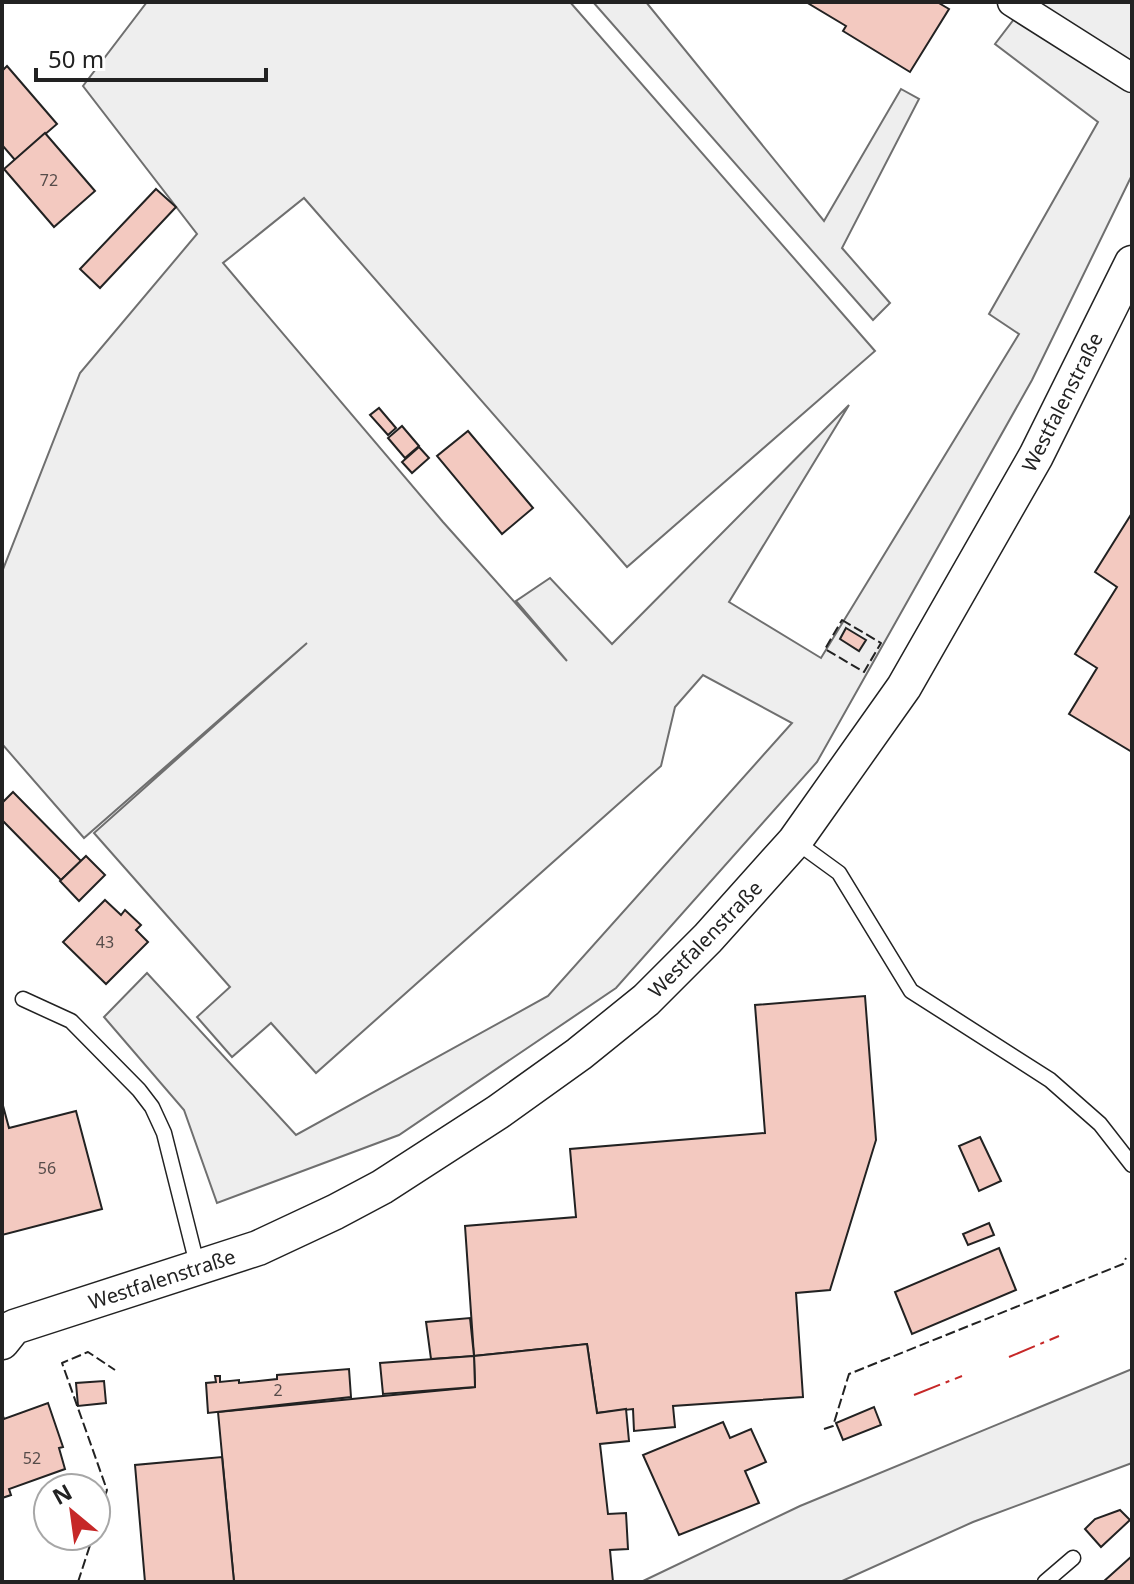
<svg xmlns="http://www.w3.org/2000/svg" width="1134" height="1584" font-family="'Noto Sans',sans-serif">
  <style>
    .green { fill: #eee; stroke: #6f6f6f; stroke-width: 2 }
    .building { fill: #f3c9c0; stroke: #222; stroke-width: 2 }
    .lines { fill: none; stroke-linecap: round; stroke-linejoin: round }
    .service-casing { stroke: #222; stroke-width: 17 }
    .minor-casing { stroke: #222; stroke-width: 31 }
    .tertiary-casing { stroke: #222; stroke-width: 37 }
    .service { stroke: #fff; stroke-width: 14 }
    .minor { stroke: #fff; stroke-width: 28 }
    .tertiary { stroke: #fff; stroke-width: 34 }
    .fence { stroke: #222; stroke-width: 2; stroke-dasharray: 10 4; stroke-linecap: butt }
    .power { stroke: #c62828; stroke-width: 2; stroke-dasharray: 28 6 4 6; stroke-linecap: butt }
    .labels { text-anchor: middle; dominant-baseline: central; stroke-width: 6; stroke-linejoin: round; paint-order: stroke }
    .number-label { font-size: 16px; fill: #564c4a }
    .street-label { font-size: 20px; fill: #222; stroke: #fff }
  </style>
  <rect width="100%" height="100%" fill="#fff"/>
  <!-- green -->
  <g class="green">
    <polygon points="147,2 570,2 875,351 627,567 304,198 223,263 443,522 567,661 516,601 550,578 612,644 849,405 729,602 821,658 1019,334 989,314 1098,122 995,44 1027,2 1132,2 1132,175 1032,380 817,762 616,988 399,1135 217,1203 184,1110 104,1017 147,973 296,1135 548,996 792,723 703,675 675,707 661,766 316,1073 271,1023 232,1057 197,1017 230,987 94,833 307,643 84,838 2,744 2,572 80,373 197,234 83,86"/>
    <polygon points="593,2 646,2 824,221 901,89 919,99 842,248 890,303 873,320"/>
    <polygon points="1132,1369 1132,1463 973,1522 840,1582 641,1582 800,1506"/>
  </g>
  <!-- building -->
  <g class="building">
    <polygon points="806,2 937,2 949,9 910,72 843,31 846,26"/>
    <polygon points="7,66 57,124 15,160 2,145 2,71"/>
    <polygon points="45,133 95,191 54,227 4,169"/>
    <polygon points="156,189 176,207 100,288 80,269"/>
    <polygon points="379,408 396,428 388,435 370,415"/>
    <polygon points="402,426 419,446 405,458 388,438"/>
    <polygon points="468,431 533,508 502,534 437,456"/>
    <polygon points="419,447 429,458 412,473 402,462"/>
    <polygon points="1132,513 1132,752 1069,714 1097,668 1075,654 1117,587 1095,572"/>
    <polygon points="846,628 866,640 859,651 840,639"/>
    <polygon points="13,792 81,861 61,880 2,820 2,803"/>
    <polygon points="86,856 105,875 79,901 60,881"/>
    <polygon points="105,900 121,915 125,910 141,925 136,930 148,942 106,984 63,942"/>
    <polygon points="865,996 876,1140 830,1290 796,1293 803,1397 673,1406 675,1427 634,1431 633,1409 597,1413 587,1344 474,1356 465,1226 576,1217 570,1149 765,1133 755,1005"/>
    <polygon points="2,1102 9,1128 76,1111 102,1209 2,1235"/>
    <polygon points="980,1137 1001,1181 979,1191 959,1146"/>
    <polygon points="989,1223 994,1235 968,1245 963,1234"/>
    <polygon points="999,1248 1016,1290 912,1334 895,1292"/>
    <polygon points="470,1318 474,1356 431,1359 426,1322"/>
    <polygon points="587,1344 597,1413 626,1409 629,1441 600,1444 608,1514 626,1513 628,1549 610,1550 613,1582 234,1582 218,1412 475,1387 474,1356"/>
    <polygon points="474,1356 475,1387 383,1394 380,1363"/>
    <polygon points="349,1369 351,1397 208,1413 206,1383 216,1382 215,1376 220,1376 220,1382 239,1380 239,1383 277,1379 277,1375"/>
    <polygon points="104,1381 106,1403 78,1406 76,1383"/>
    <polygon points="48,1403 63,1447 59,1448 65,1469 9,1489 11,1495 2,1498 2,1413 4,1419"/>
    <polygon points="874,1407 881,1425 843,1440 836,1423"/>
    <polygon points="723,1422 730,1438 751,1429 766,1462 745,1471 759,1503 679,1535 643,1455"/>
    <polygon points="222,1457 234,1582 145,1582 135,1465"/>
    <polygon points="1120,1510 1130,1520 1101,1547 1085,1529 1095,1519"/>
    <polygon points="1132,1556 1132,1582 1103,1582"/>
  </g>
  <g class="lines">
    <!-- service casing -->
    <g class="service-casing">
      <g id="service">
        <polyline points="795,841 839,873 911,991 1050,1080 1100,1124 1132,1165"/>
        <polyline points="23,999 71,1021 139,1090 152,1107 164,1133 198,1268"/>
        <polyline points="1045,1582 1073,1558"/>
      </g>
    </g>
    <!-- minor casing -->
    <g class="minor-casing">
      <polyline id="minor" points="1012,2 1132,78"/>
    </g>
    <!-- tertiary casing -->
    <g class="tertiary-casing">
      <polyline id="tertiary" points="2,1342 14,1327 258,1248 335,1212 382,1187 498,1112 579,1054 646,1000 708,938 795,841 904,687 1036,456 1132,263"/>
    </g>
    <!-- service -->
    <use href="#service" class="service"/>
    <!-- minor -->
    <use href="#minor" class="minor"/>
    <!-- tertiary -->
    <use href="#tertiary" class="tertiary"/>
    <!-- fence -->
    <g class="fence">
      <polygon points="842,620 881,643 864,672 825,649"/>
      <polyline points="824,1429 833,1426 849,1374 1123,1264 1126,1258"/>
      <polyline points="96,1525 107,1490 62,1363 88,1352 115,1370"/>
      <polyline points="78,1582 93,1536"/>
    </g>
    <!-- power -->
    <g class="power">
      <polyline points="1009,1357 1059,1336"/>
      <polyline points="914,1395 962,1376"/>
    </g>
  </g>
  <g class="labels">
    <!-- number labels -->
    <g class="number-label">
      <text x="49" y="180">72</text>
      <text x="105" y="942">43</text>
      <text x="47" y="1168">56</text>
      <text x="278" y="1390">2</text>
      <text x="32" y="1458">52</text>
    </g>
    <!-- street labels -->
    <g class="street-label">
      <text transform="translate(1062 402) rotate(-63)">Westfalenstraße</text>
      <text transform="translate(705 939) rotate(-46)">Westfalenstraße</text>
      <text transform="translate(162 1279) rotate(-18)">Westfalenstraße</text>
    </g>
  </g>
  <!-- border -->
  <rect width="1134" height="1584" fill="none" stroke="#222222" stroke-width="8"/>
  <!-- north arrow -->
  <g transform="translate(72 1512) rotate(331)"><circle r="38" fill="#ffffff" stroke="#a7a7a7" stroke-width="2"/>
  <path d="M0-6L14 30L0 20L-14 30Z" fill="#c62828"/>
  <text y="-12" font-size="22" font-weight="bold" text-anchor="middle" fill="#222222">N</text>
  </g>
  <!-- scale -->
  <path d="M36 68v12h230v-12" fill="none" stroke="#222222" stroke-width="4"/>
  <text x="48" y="68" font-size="24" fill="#222222" stroke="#ffffff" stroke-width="6" paint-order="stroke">50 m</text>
</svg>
